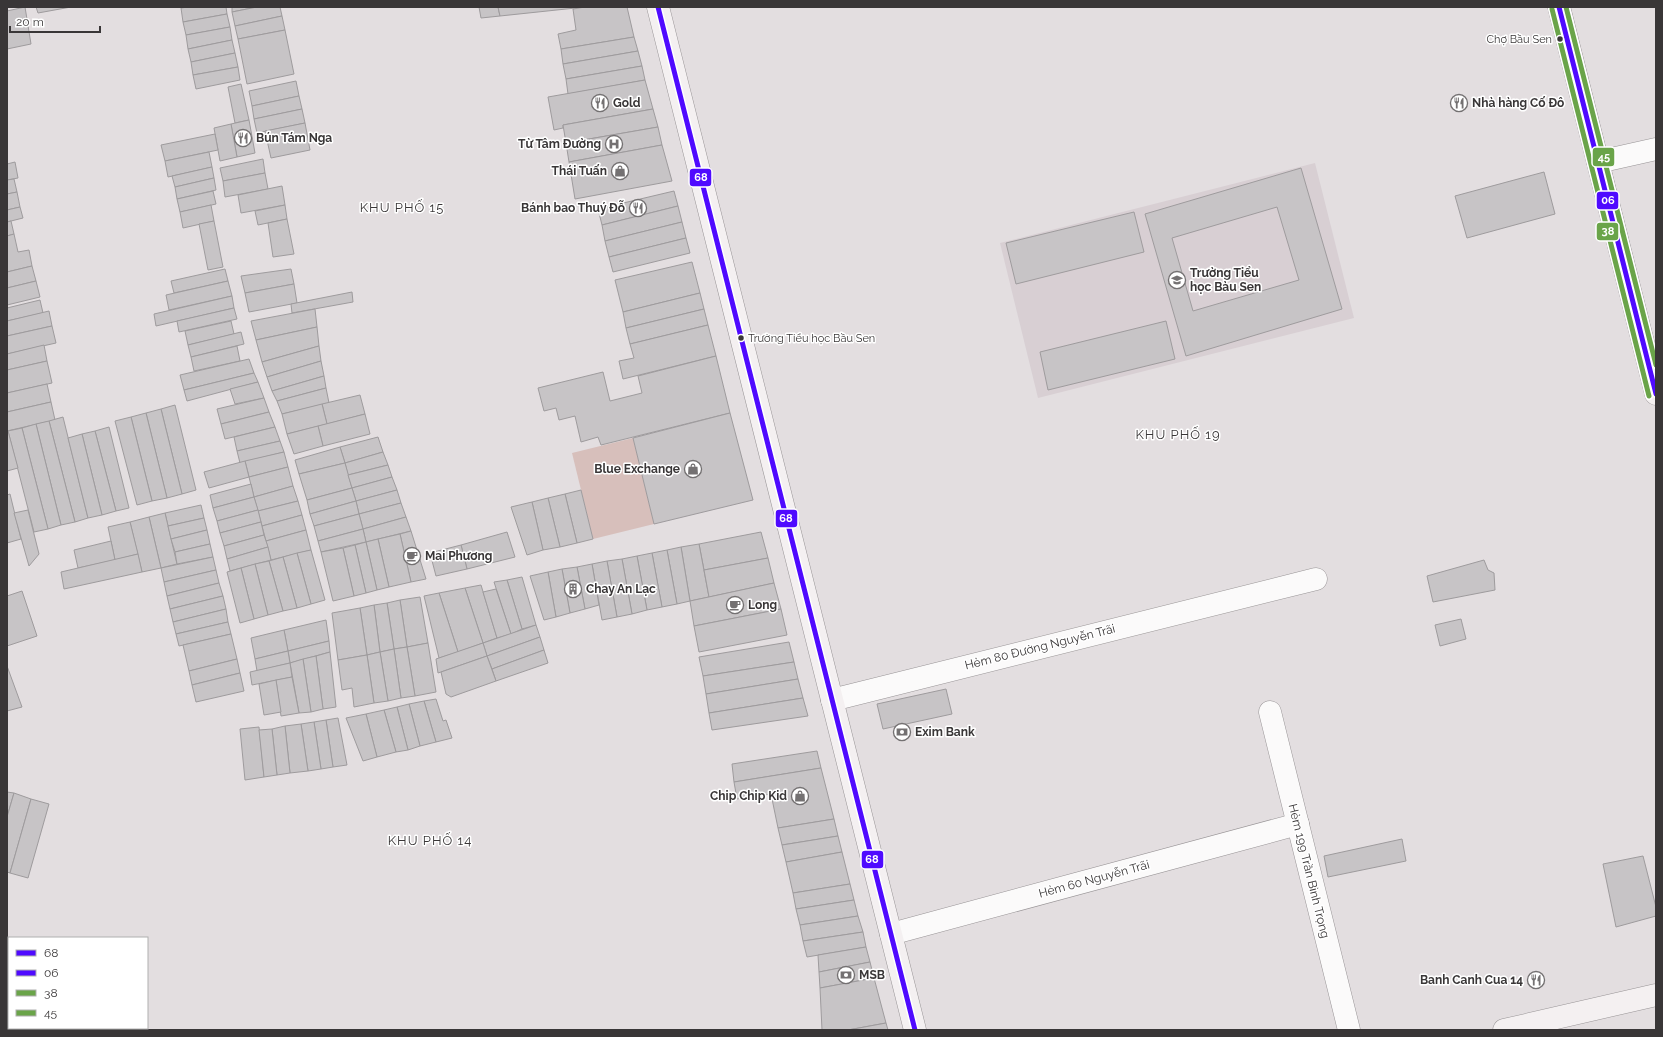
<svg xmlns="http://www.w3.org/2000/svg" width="1663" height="1037" font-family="Raleway,sans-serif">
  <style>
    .built { fill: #d8cfd3 }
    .green { fill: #d7bfbb }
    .building { fill: #c7c4c6; stroke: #9e9b9d; fill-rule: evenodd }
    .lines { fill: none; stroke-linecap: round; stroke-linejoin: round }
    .street-casing { stroke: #989496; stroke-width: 23 }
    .secondary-casing { stroke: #989496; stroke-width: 23 }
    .street { stroke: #fbfafa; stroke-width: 22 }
    .secondary { stroke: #f4f0f1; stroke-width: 22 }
    .bus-1-casing { stroke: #fff; stroke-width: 8 }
    .bus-2-casing { stroke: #fff; stroke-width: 8 }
    .bus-3-casing { stroke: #fff; stroke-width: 8 }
    .bus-4-casing { stroke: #fff; stroke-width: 8 }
    .bus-1 { stroke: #4f0aff; stroke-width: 5 }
    .bus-2 { stroke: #4f0aff; stroke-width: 5 }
    .bus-3 { stroke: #6aa449; stroke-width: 5 }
    .bus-4 { stroke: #6aa449; stroke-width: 5 }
    .bus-dot { fill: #393637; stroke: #fff; stroke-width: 1.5 }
    .labels { text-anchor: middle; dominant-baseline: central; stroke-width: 3; stroke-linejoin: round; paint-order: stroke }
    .bus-label { font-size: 11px; fill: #393637; stroke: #fff; text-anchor: end }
    .poi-label { font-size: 12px; font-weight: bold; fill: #393637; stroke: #fff; text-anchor: start }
    .street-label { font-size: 12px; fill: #393637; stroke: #fff }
    .neighbourhood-label { font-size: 13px; letter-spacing: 1px; fill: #393637; stroke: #fff }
    .line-badge { stroke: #fff; stroke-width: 1.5 }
    .badge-label { font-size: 11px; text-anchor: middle; font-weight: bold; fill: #fff }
  </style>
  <rect width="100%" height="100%" fill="#e3dee0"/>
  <!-- built -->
  <polygon class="built" points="1315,163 1354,318 1038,398 1000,243"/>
  <!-- green -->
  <polygon class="green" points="633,438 654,524 593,539 572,453"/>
  <!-- building -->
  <g class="building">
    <polygon points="25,7 31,44 7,49 7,11"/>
    <polygon points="36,7 71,7 38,13"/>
    <polygon points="188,7 226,7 227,14 183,22 181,8"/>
    <polygon points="232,7 257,7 232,12"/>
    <polygon points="257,7 280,7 282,16 235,26 232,12"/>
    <polygon points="479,7 498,7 500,16 481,18"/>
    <polygon points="498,7 585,7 500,16"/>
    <polygon points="585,7 627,7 634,37 561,49 558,34 576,30 573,9"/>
    <polygon points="227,14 230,27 186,35 183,22"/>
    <polygon points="282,16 285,30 238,39 235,26"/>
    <polygon points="230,27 232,40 188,49 186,35"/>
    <polygon points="285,30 294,74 247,84 238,39"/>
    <polygon points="634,37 638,51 563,64 561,49"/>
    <polygon points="232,40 235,53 191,62 188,49"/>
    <polygon points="638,51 642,66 566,79 563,64"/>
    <polygon points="235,53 238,67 193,75 191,62"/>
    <polygon points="642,66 645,80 568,94 566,79"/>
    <polygon points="238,67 240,80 196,89 193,75"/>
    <polygon points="645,80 653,109 563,125 563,128 554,130 548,97"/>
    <polygon points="296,81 299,96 252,106 249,91"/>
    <polygon points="241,84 249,120 235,123 228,87"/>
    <polygon points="299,96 302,109 254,119 252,106"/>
    <polygon points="302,109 305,123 257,133 254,119"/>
    <polygon points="653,109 658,127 566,143 563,125"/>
    <polygon points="249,120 255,153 237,157 231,124"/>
    <polygon points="305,123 310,150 271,158 265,131"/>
    <polygon points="231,124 237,157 220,161 214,128"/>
    <polygon points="658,127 662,145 569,162 566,143"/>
    <polygon points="215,134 218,150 165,161 161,145"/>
    <polygon points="662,145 672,181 575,199 569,162"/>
    <polygon points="209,152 212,167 168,177 165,161"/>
    <polygon points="263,159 265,173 223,181 220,168"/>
    <polygon points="15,162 18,178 7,180 7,164"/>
    <polygon points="212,167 214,178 175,187 172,176"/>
    <path d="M1301,168L1342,309L1186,356L1145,214ZM1277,207L1299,280L1193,311L1172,238Z"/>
    <polygon points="1544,172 1555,214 1467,238 1455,196"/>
    <polygon points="265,173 268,189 225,197 223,181"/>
    <polygon points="214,178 216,190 177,199 175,187"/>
    <polygon points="14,179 17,192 7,194 7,180"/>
    <polygon points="282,186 285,205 241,213 238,195"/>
    <polygon points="213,191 216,204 180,212 177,199"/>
    <polygon points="674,191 678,206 602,225 598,209"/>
    <polygon points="17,192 20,207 7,210 7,194"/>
    <polygon points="211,205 214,221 183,228 180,212"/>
    <polygon points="285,205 287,219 258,225 255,211"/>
    <polygon points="678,206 682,222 605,241 602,225"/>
    <polygon points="20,207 23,218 7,222 7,210"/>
    <polygon points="1134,212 1144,252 1016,284 1006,243"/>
    <polygon points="287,219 294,254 273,257 268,223"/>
    <polygon points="11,221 14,234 7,236 7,222"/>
    <polygon points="214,221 223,267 208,270 199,224"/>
    <polygon points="682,222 686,238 609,257 605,241"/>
    <polygon points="14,234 18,252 29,250 32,266 7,272 7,236"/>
    <polygon points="686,238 690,253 613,272 609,257"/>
    <polygon points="692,262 700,293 623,312 615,280"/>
    <polygon points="32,266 36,281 7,288 7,272"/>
    <polygon points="225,269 228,281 174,293 171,281"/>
    <polygon points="291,269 294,284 245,293 241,276"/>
    <polygon points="36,281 40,297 7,305 7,288"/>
    <polygon points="228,281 232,296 169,310 166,295"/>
    <polygon points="294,284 297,303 249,312 245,293"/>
    <polygon points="352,292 353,302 292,313 291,304"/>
    <polygon points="700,293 704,309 626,328 623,312"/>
    <polygon points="232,296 234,308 156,326 154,314"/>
    <polygon points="40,300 43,313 7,321 7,308"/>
    <polygon points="234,308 237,319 179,332 177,321"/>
    <polygon points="315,309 317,327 256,340 251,321"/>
    <polygon points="704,309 708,325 630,344 626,328"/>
    <polygon points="49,311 52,326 7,336 7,321"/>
    <polygon points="231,321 234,334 188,345 185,331"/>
    <polygon points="1166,321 1175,359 1048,390 1040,352"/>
    <polygon points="708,325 716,356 623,379 619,361 634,358 630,344"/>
    <polygon points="52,326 56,343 7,354 7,336"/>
    <polygon points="317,327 319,346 262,362 256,340"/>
    <polygon points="241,332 244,344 191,357 188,345"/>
    <polygon points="44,345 47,361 7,370 7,354"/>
    <polygon points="237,346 240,361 194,371 191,357"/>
    <polygon points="319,346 321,361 267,377 262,362"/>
    <polygon points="716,356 730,413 601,445 598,437 581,442 575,416 559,420 556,408 544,411 538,388 603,372 610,401 642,393 638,376"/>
    <polygon points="249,359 254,373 184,390 180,375"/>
    <polygon points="47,361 52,383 7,393 7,370"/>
    <polygon points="321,361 324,376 272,391 267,377"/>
    <polygon points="254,373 258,382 187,401 184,390"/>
    <polygon points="324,376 326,388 277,401 272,391"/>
    <polygon points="258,382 264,398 235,404 230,389"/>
    <polygon points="47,384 51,402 7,412 7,393"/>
    <polygon points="326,388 329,403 282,414 277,401"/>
    <polygon points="360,395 365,414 327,424 322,404"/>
    <polygon points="264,398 269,412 221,424 217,409"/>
    <polygon points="51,402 55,420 7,431 7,412"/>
    <polygon points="322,404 327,424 287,434 282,414"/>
    <polygon points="175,405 196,490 182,494 161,409"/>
    <polygon points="161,409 182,494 167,498 146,413"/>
    <polygon points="269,412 275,427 225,439 221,424"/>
    <polygon points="146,413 167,498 152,501 131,417"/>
    <polygon points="730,413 753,500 654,524 633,438"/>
    <polygon points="365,414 370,434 323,446 318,426"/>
    <polygon points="63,417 88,518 75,522 49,421"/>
    <polygon points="131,417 152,501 137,505 115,421"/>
    <polygon points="49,421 75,522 61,525 36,424"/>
    <polygon points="36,424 61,525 48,529 22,428"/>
    <polygon points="318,426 323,446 294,454 287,434"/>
    <polygon points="109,427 129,508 116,511 95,431"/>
    <polygon points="275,427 280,441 237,451 234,437"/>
    <polygon points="22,428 48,529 34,532 8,431"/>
    <polygon points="7,431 8,431 18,468 7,471"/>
    <polygon points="95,431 116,511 102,515 82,434"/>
    <polygon points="82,434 102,515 88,518 68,438"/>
    <polygon points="378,437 383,452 345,463 340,447"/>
    <polygon points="280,441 284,452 240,463 237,451"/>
    <polygon points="340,447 345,463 299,474 295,460"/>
    <polygon points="284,452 288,467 249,477 245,461"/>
    <polygon points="383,452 388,465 348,475 345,463"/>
    <polygon points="245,461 249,477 209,488 204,472"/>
    <polygon points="345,463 352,488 307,500 299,474"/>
    <polygon points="388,465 392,477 352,488 348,475"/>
    <polygon points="288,467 293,486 254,497 249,477"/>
    <polygon points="392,477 397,490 356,501 352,488"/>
    <polygon points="251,484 254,497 213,508 210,495"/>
    <polygon points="293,486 298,501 258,511 254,497"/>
    <polygon points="352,488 356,501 310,514 307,500"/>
    <polygon points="397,490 401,503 359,514 356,501"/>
    <polygon points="581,490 593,539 577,543 565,494"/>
    <polygon points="10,494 21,539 7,543 7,495"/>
    <polygon points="565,494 577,543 560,547 548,498"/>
    <polygon points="254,497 258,510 217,521 213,508"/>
    <polygon points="548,498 560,547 543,550 532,502"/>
    <polygon points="298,501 302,515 262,526 258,511"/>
    <polygon points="356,501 359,514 314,526 310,514"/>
    <polygon points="532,502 543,550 527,555 511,507"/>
    <polygon points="401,503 406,517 363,529 359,514"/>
    <polygon points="201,505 204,518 168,526 165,513"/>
    <polygon points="28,510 39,554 29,566 14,513"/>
    <polygon points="258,510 261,522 220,533 217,521"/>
    <polygon points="165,513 177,564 161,568 149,517"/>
    <polygon points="359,514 363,529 318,541 314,526"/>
    <polygon points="302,515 306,530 266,541 262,526"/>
    <polygon points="149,517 161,568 142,572 130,522"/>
    <polygon points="406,517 411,531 366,542 363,529"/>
    <polygon points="204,518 207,530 171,539 168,526"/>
    <polygon points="130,522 138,554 115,560 108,527"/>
    <polygon points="261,522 264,535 224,546 220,533"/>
    <polygon points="363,529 366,542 321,552 318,541"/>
    <polygon points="207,530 210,544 175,552 171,539"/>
    <polygon points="306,530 311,550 271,560 266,541"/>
    <polygon points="411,531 426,579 411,582 400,534"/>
    <polygon points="507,532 515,557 467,569 461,545"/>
    <polygon points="761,532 768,558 704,570 699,544"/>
    <polygon points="400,534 411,582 389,587 378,539"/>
    <polygon points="264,535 268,547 227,559 224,546"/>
    <polygon points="378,539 389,587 377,590 366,542"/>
    <polygon points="111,541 115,560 78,568 74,550"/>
    <polygon points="366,542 377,590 366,593 355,545"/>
    <polygon points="210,544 213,557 177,564 175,552"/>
    <polygon points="699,544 709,597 690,601 681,547"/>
    <polygon points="355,545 366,593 354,596 343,548"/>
    <polygon points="461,545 467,569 436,576 430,553"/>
    <polygon points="268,547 271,560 230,571 227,559"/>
    <polygon points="681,547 690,601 677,604 667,550"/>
    <polygon points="343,548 354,596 333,601 321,552"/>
    <polygon points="311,550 325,600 311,604 297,553"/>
    <polygon points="667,550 677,604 662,607 652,553"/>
    <polygon points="297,553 311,604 297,608 283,557"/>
    <polygon points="652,553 662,607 647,610 637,556"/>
    <polygon points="138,554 142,572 64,589 61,572"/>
    <polygon points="637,556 647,610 632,614 622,559"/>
    <polygon points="213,557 216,570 164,582 161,568"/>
    <polygon points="283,557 297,608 283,611 269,561"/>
    <polygon points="768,558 774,583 709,597 704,570"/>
    <polygon points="622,559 632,614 617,617 607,561"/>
    <polygon points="1484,560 1488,570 1494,573 1495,590 1433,602 1427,576"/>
    <polygon points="269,561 283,611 268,615 255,564"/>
    <polygon points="607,561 617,617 602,620 592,564"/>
    <polygon points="255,564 268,615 254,619 241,568"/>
    <polygon points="592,564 599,605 585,609 577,567"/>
    <polygon points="577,567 585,609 570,613 562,569"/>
    <polygon points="241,568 254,619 240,623 227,572"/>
    <polygon points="562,569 570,613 556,617 548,572"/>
    <polygon points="216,570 219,583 167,596 164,582"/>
    <polygon points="548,572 556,617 544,620 530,576"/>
    <polygon points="522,577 536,625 522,629 507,580"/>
    <polygon points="507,580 522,629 511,634 494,582"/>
    <polygon points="219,583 223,596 170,609 167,596"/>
    <polygon points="774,583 781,609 694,626 690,601"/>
    <polygon points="481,585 497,638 483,643 465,588"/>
    <polygon points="465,588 483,643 458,652 439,593"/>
    <polygon points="496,589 511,634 497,638 483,592"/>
    <polygon points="22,591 37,636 7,646 7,596"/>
    <polygon points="439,593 458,652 439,658 424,596"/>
    <polygon points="223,596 226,609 173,622 170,609"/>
    <polygon points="420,597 428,643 407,647 400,600"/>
    <polygon points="400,600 407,647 394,649 387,603"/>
    <polygon points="387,603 394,649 380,652 374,605"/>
    <polygon points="374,605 380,652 367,655 360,608"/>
    <polygon points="360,608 367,655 338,660 332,613"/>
    <polygon points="226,609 228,622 176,634 173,622"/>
    <polygon points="781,609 787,635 699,652 694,626"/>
    <polygon points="1461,619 1466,639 1440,646 1435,625"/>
    <polygon points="326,620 329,641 288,651 284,630"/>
    <polygon points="228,622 231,634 179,646 176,634"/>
    <polygon points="536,625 540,637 487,656 483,643"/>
    <polygon points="284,630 288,651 255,659 251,638"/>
    <polygon points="231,634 237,659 189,671 183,645"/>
    <polygon points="540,637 544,650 492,669 487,656"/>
    <polygon points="329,641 330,652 290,663 288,651"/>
    <polygon points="789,642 794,662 703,676 699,657"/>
    <polygon points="428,643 436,692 415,696 407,647"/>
    <polygon points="483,643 487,656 438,673 436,659"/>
    <polygon points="407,647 415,696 401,698 394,649"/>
    <polygon points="394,649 401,698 388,701 380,652"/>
    <polygon points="544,650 548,663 496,681 492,669"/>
    <polygon points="288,651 290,663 257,671 255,659"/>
    <polygon points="330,652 336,707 323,709 316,656"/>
    <polygon points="380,652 388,701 374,703 367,655"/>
    <polygon points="367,655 374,703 354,707 352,688 342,690 338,660"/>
    <polygon points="316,656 323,709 311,712 303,659"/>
    <polygon points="487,656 496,681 451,697 446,694 441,672"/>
    <polygon points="237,659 240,673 192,685 189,671"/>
    <polygon points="303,659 311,712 299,713 290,663"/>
    <polygon points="794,662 798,679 706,694 703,676"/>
    <polygon points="290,663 292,677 252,685 250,672"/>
    <polygon points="7,666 22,707 7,711"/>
    <polygon points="240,673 244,691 196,702 192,685"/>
    <polygon points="292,677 299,713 281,716 276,680"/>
    <polygon points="798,679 803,698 709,713 706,694"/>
    <polygon points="276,680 281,712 264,715 259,684"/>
    <polygon points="946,689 952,714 883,729 877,704"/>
    <polygon points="803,698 808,716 712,730 709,713"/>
    <polygon points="436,699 443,721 446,720 452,738 436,742 424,701"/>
    <polygon points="424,701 436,742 420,746 409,704"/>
    <polygon points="409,704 420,746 408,750 397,707"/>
    <polygon points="397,707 408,750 396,752 384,710"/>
    <polygon points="384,710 396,752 377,757 366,714"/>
    <polygon points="366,714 377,757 363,761 346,718"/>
    <polygon points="338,718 347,765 333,767 326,720"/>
    <polygon points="326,720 333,767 321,769 314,722"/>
    <polygon points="314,722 321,769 308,771 301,724"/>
    <polygon points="301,724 308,771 290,773 285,726"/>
    <polygon points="285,726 290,773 277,775 272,729"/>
    <polygon points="259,727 264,777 245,780 240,729"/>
    <polygon points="272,729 277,775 264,777 259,730"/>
    <polygon points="817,751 821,768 734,782 732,764"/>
    <polygon points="821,768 834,819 778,828 771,794 737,799 734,782"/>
    <polygon points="7,792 14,793 7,817"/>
    <polygon points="14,793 31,799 10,873 7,872 7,817"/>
    <polygon points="31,799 49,804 28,878 10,873"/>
    <polygon points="834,819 838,836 782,845 778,828"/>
    <polygon points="838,836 842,852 786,862 782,845"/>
    <polygon points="1402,839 1406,861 1328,877 1324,856"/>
    <polygon points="842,852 850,884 793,893 786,862"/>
    <polygon points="1643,856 1656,907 1656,916 1616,927 1603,864"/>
    <polygon points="850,884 854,900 796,909 793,893"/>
    <polygon points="854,900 858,916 800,925 796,909"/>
    <polygon points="858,916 863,932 803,941 800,925"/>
    <polygon points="863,932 866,947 807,957 803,941"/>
    <polygon points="866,947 870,962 819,972 818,955"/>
    <polygon points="870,962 874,978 820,988 819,972"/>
    <polygon points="874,978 886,1023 848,1030 822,1030 820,988"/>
    <polygon points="886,1023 888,1030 848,1030"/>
    <polygon points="32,1028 95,1028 95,1030 31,1030"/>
  </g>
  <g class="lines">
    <!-- street casing -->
    <g class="street-casing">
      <g id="street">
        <polyline points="1598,162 1656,149"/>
        <polyline points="832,700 1316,579"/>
        <polyline points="1270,712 1349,1030"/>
        <polyline points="891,934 1298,824"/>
      </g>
    </g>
    <!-- secondary casing -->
    <g class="secondary-casing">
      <g id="secondary">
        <polyline points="658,7 915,1030"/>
        <polyline points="1559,7 1656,394"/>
        <polyline points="1504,1030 1656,995"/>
      </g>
    </g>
    <!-- street -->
    <use href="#street" class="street"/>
    <!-- secondary -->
    <use href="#secondary" class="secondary"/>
    <!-- bus-1 casing -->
    <g class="bus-1-casing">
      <polyline id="bus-1" points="658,7 915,1030"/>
    </g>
    <!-- bus-2 casing -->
    <g class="bus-2-casing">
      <polyline id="bus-2" points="1559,7 1656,394"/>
    </g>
    <!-- bus-3 casing -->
    <g class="bus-3-casing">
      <polyline id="bus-3" points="1552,9 1649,396"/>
    </g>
    <!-- bus-4 casing -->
    <g class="bus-4-casing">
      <polyline id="bus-4" points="1566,7 1656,365"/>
    </g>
    <!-- bus-1 -->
    <use href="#bus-1" class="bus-1"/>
    <!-- bus-2 -->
    <use href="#bus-2" class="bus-2"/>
    <!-- bus-3 -->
    <use href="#bus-3" class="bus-3"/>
    <!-- bus-4 -->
    <use href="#bus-4" class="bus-4"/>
  </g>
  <!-- icons -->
  <defs>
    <g id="restaurant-ring" transform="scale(0.9)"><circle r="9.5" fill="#fff" stroke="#747172" stroke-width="1.5"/><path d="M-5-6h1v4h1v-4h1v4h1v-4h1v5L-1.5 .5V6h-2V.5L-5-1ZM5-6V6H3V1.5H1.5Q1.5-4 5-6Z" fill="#747172"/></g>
    <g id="hospital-ring" transform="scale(0.9)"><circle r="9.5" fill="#fff" stroke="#747172" stroke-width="1.5"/><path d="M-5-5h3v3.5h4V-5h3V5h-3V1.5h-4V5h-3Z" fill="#747172"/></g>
    <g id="shop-ring" transform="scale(0.9)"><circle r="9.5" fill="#fff" stroke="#747172" stroke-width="1.5"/><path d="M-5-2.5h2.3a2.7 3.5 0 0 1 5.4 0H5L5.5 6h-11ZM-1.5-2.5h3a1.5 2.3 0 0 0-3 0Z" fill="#747172"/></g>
    <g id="school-ring" transform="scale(0.9)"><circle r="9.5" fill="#fff" stroke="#747172" stroke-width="1.5"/><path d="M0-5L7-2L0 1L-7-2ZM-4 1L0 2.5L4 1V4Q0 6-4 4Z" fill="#747172"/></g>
    <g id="cafe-ring" transform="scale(0.9)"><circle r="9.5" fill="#fff" stroke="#747172" stroke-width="1.5"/><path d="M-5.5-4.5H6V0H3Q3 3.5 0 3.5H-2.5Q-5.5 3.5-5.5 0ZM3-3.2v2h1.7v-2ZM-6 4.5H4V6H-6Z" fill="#747172"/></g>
    <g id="building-ring" transform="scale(0.9)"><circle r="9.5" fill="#fff" stroke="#747172" stroke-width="1.5"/><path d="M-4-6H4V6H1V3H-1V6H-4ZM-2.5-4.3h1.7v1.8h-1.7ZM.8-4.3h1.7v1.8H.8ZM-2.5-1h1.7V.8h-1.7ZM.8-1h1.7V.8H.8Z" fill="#747172"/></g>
    <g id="bank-ring" transform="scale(0.9)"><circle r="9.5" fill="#fff" stroke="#747172" stroke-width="1.5"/><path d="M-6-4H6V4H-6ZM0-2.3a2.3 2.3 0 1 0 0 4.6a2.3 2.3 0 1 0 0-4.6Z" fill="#747172"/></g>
  </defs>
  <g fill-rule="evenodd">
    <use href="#restaurant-ring" x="600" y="103"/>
    <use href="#restaurant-ring" x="1459" y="103"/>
    <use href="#restaurant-ring" x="243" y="138"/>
    <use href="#hospital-ring" x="614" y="144"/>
    <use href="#shop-ring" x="620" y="171"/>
    <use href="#restaurant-ring" x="638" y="208"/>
    <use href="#school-ring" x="1177" y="280"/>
    <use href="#shop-ring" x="693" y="469"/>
    <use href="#cafe-ring" x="412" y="556"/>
    <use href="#building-ring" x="573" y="589"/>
    <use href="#cafe-ring" x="735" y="605"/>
    <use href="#bank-ring" x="902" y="732"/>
    <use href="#shop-ring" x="800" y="796"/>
    <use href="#bank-ring" x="846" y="975"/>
    <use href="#restaurant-ring" x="1536" y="980"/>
  </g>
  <!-- markers -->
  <g class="bus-dot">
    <circle cx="1560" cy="39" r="3.5"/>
    <circle cx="741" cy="338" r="3.5"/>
  </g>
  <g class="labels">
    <!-- bus labels -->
    <g class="bus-label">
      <text x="1552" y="39">Chợ Bầu Sen</text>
      <text x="748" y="338" text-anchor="start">Trường Tiểu học Bầu Sen</text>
    </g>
    <!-- poi labels -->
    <g class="poi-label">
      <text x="613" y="103">Gold</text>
      <text x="1472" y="103">Nhà hàng Cố Đô</text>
      <text x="256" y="138">Bún Tám Nga</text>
      <text x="601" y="144" text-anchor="end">Từ Tâm Đường</text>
      <text x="607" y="171" text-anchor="end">Thái Tuấn</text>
      <text x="625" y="208" text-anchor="end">Bánh bao Thuý Đỗ</text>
      <text x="1190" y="273">Trường Tiểu<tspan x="1190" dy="14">học Bàu Sen</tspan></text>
      <text x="680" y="469" text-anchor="end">Blue Exchange</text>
      <text x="425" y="556">Mai Phương</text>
      <text x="586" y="589">Chay An Lạc</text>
      <text x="748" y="605">Long</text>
      <text x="915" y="732">Exim Bank</text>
      <text x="787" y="796" text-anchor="end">Chip Chip Kid</text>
      <text x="859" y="975">MSB</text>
      <text x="1523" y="980" text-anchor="end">Banh Canh Cua 14</text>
    </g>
    <!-- street labels -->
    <g class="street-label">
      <text transform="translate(1040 647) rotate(-14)">Hẻm 80 Đường Nguyễn Trãi</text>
      <text transform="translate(1309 871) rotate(76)">Hẻm 199 Trần Bình Trọng</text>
      <text transform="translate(1094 879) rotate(-15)">Hẻm 60 Nguyễn Trãi</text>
    </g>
    <!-- neighbourhood labels -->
    <g class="neighbourhood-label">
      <text x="402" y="207">KHU PHỐ 15</text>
      <text x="1178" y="434">KHU PHỐ 19</text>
      <text x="430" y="840">KHU PHỐ 14</text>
    </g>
  </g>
  <g class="line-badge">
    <rect x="1592" y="147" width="23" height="20" rx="4" fill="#6aa449"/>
    <rect x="689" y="168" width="23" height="19" rx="4" fill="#4f0aff"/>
    <rect x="1596" y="191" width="23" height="19" rx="4" fill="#4f0aff"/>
    <rect x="1596" y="222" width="23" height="19" rx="4" fill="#6aa449"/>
    <rect x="775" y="509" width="23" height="19" rx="4" fill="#4f0aff"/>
    <rect x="861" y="850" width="23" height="19" rx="4" fill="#4f0aff"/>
  </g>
  <g class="badge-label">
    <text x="1604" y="161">45</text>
    <text x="701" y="181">68</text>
    <text x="1608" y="204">06</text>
    <text x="1608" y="235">38</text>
    <text x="786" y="522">68</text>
    <text x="872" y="863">68</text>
  </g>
  <!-- border -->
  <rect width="1663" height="1037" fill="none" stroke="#393637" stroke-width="16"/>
  <!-- legend -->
  <rect x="8" y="937" width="140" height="92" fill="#ffffff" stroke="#b0afaf"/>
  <rect x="16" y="950" width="20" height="6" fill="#4f0aff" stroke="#b0afaf"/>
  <text x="44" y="957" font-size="12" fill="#393637">68</text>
  <rect x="16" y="970" width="20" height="6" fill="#4f0aff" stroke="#b0afaf"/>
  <text x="44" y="977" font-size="12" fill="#393637">06</text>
  <rect x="16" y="990" width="20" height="6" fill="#6aa449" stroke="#b0afaf"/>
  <text x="44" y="997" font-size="12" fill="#393637">38</text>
  <rect x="16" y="1010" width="20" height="6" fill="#6aa449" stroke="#b0afaf"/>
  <text x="44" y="1017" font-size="12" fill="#393637">45</text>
  <!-- scale -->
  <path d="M10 26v6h90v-6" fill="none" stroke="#393637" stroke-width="2"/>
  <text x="16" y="26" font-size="12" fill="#393637" stroke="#ffffff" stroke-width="3" paint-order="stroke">20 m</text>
</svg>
